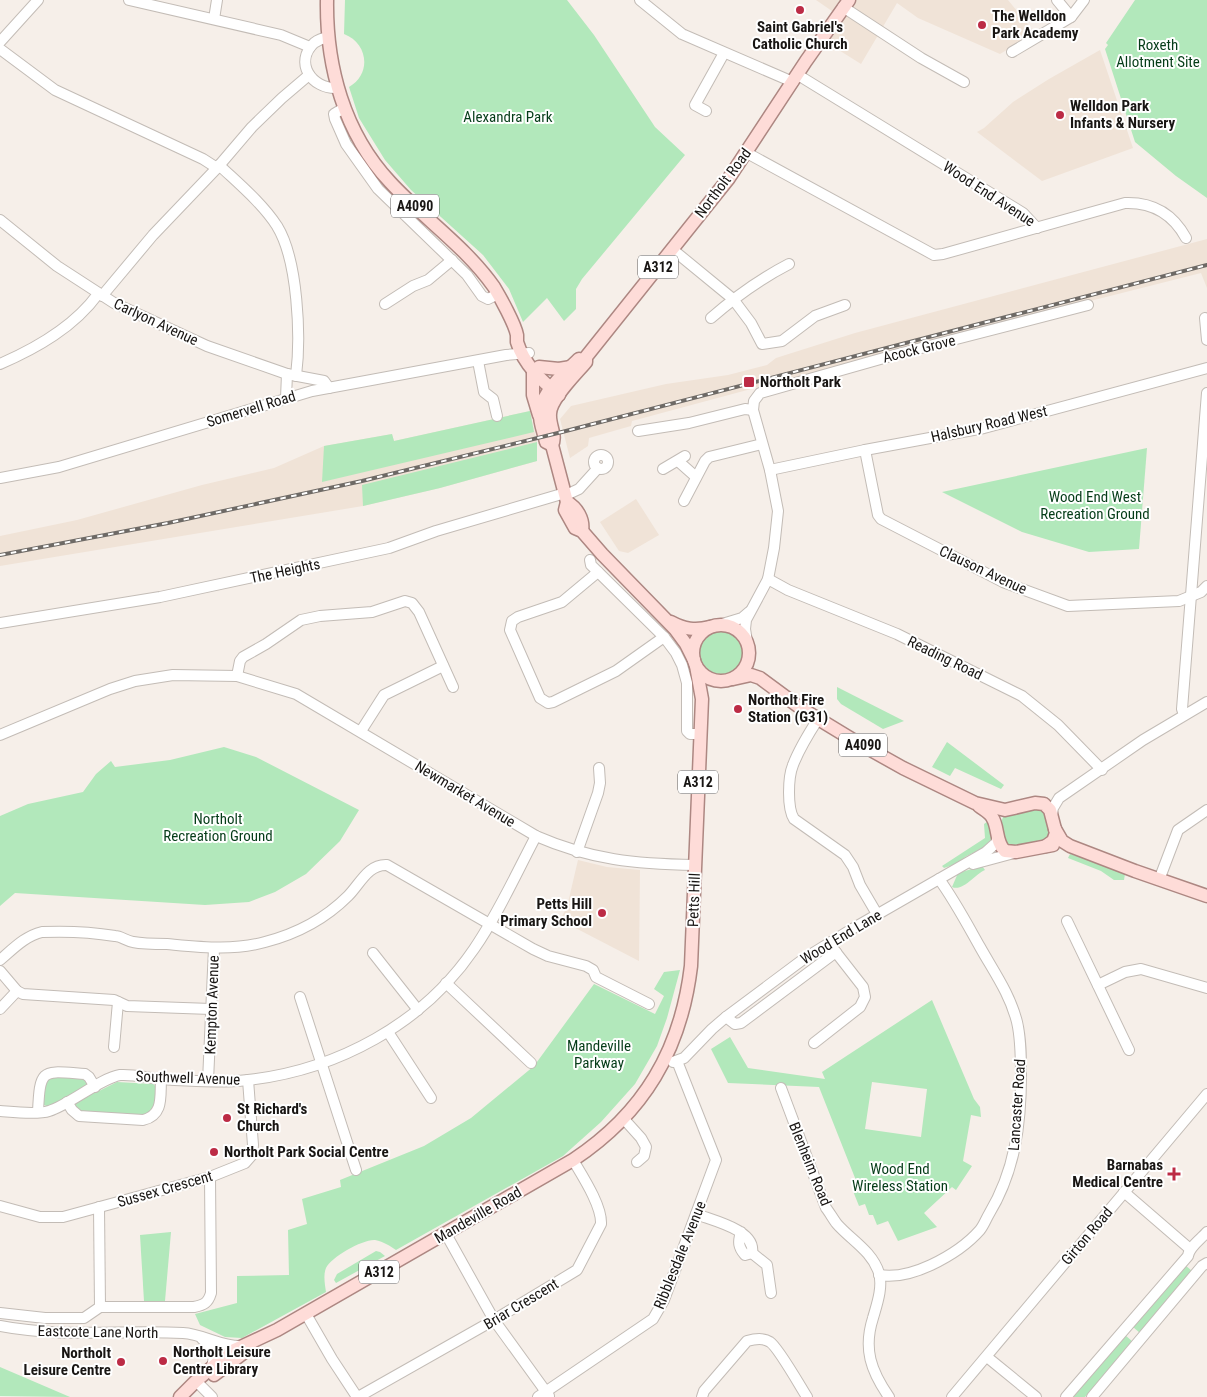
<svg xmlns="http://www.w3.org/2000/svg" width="1207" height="1397" font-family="'Roboto Condensed',sans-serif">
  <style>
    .built { fill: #f0e3d7 }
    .green { fill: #b2e8bb; fill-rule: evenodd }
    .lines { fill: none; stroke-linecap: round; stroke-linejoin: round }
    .minor-casing { stroke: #c3bcb6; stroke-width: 12 }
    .major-casing { stroke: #ad8782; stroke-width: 15 }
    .minor { stroke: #fff; stroke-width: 10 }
    .major { stroke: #fedcd8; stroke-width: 12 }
    .rail-casing { stroke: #6e6a66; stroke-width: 4 }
    .rail { stroke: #fff; stroke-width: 2; stroke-dasharray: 5.5; stroke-linecap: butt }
    .poi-dot { fill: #bc2b45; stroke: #fff; stroke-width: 2 }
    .labels { text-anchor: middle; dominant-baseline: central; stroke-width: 4; stroke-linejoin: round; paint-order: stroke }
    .shield { fill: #fff; stroke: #5d5b5a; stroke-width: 1 }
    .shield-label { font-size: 14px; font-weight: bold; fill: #181513 }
    .poi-label { font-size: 15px; font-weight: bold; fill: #181513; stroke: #fff; text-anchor: start }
    .park-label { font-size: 15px; fill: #053c18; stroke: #fff }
    .street-label { font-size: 15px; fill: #181513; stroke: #fff }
  </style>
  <rect width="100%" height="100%" fill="#f6efe9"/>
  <!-- built -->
  <g class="built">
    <polygon points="816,0 1008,0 1035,33 1000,54 918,18 897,3 861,64 826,42 842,18"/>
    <polygon points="1100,50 1133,148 1042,181 977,132 984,128 1013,102 1049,79"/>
    <polygon points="1207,239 1207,288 1201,273 904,348 632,421 631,426 589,438 588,446 570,458 560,419 571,406 666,384 728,375 767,365 776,358 855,333"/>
    <polygon points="530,411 537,442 537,461 440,488 363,506 0,566 0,536 77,520 202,485 274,468 324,446 392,434 394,441"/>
    <polygon points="636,499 659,535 628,553 619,551 600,522"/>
    <polygon points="578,860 607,867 640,870 639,961 560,920 567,907"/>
  </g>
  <!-- green -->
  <g class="green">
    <path d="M345,0H567L594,35L655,127L685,155L582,279L576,289V309L564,321L547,298L523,322L509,289L483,255L411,190L385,160L359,118L349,87C372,74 368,43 344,34Z"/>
    <polygon points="1135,0 1207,0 1207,198 1176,176 1135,142 1105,49 1108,45 1106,43"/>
    <polygon points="530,411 534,432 322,482 324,446 392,434 394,441"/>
    <polygon points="537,442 537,461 440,488 363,506 362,485"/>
    <polygon points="1147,448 1139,549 1089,552 1022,532 942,492"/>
    <circle cx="721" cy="653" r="23"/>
    <polygon points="837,687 904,721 883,729 841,704 837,699"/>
    <polygon points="947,742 1004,785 1001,789 955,768 950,776 932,767"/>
    <polygon points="224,747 256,757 359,810 340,841 306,874 275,892 249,902 205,905 15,893 0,906 0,816 28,804 83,792 96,774 111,761 115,767 170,760"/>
    <path d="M1038,808L1044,811C1046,818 1051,828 1049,835C1047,843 1020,846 1012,848L1005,843L1001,823L1003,817Z"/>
    <path d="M987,822C1007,852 970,847 959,863L944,868L942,866L985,838L984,824Z"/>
    <polygon points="1070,854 1121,870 1125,874 1124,880 1114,880 1101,871 1068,858"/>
    <path d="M982,866L985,870C975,874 963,892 952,887L958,873Z"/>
    <path d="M680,970L667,1018L657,1046L635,1084L601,1122L563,1156L396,1250C390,1246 384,1242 375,1240C363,1239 331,1257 326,1268C323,1275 325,1285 326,1292L242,1338L225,1337L200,1325L195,1314L237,1303V1276L289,1275L288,1230L307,1224L302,1199L341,1187L340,1180L424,1146L471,1118L534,1066L594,984L655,1014L664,996L654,989L664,972Z"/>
    <path d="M932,1000L974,1099L980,1107L981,1117L971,1115L963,1161L972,1166L956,1190L952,1187L924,1213L937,1227L898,1241L888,1221L877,1225L873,1215H869L865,1204L859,1206L853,1191L859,1188L819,1087L728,1083L711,1049L730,1037L748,1068L825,1079L822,1072ZM872,1082L927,1089L921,1137L865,1129Z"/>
    <polygon points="84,1076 90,1083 95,1093 117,1082 153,1084 158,1088 157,1107 144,1116 83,1113 76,1108 70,1096 49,1107 44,1105 42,1101 47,1078"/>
    <polygon points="171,1232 165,1301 144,1301 140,1235"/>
    <polygon points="376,1251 380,1252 385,1256 336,1283 334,1280 337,1274"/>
    <polygon points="1185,1265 1192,1271 1140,1333 1133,1327"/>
    <polygon points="1125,1335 1133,1342 1085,1397 1072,1397"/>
    <polygon points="0,1367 70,1397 0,1396"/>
  </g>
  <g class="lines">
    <!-- minor casing -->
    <g class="minor-casing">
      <g id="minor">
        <polyline points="129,0 281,35 310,47"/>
        <polyline points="640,0 682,34 793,82"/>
        <polyline points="1057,0 1071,17"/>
        <polyline points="843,7 921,58 964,82"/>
        <polyline points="214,19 217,0"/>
        <path d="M328,37C323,38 318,40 314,43C294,62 311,89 337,88"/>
        <polyline points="0,42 38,0"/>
        <polyline points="0,49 55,90 203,159 217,168"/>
        <polyline points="1012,52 1071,17 1084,0"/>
        <polyline points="798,75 1023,213 1037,228"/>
        <polyline points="344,108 334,114 335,119 346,144 378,189 467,275 482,296 488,299 498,294"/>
        <polyline points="706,111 695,105 724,53"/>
        <path d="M747,153L934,255L943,254L1125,203C1153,202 1173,214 1186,238"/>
        <path d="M219,165C239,184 262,203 277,226C298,260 301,337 296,376"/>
        <polyline points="0,220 57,266 114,303 207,346 287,374 324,381 329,388"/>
        <polyline points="672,249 733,299 751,323 762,344 782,341 815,316 845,305"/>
        <polyline points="102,296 153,235 217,168 252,127 282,98 309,75"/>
        <polyline points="385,304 413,286 428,280 452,260"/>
        <path d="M711,318C735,297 760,279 789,264"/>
        <polyline points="1205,318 1207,340"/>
        <polyline points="478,361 484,392 493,399 497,416"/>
        <path d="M0,364C37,348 74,327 98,294"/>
        <polyline points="286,398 287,374"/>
        <polyline points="638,431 689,423 745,409 753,410"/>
        <polyline points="865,450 878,515 881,519 1003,582 1068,606 1179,601 1201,592 1207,586"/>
        <circle cx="601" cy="462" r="7"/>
        <polyline points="678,461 696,477"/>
        <polyline points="663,469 685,456"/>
        <polyline points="770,470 865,450 984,428 1207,368"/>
        <polyline points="0,478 59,467 312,391 506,355 529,353"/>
        <polyline points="566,495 579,489 598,468"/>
        <polyline points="684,501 705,461 709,457 762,444"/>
        <polyline points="590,560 591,565 664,637 676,653 682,665 687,683 687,731 690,734 700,734"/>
        <polyline points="598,572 562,602 518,617 512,621 510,630 540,698 548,703 553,702 616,671 664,637"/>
        <polyline points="768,579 788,590 897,634 1022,696 1058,725 1102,770"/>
        <polyline points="0,623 160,597 389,548 436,531 565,493"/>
        <polyline points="719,625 742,618 749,612"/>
        <polyline points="747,641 745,629 746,620 768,579 774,548 778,511 770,470 753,410 754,401 760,393 898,354 1088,305"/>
        <polyline points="237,676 240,661 243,657 266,644 301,620 320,616 372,612 405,601 412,603 419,612 453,687"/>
        <polyline points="1184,715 1182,709 1207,393"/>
        <path d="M818,719C809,733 799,749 793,765C788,777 787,808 794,819L845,855L853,867L860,885L877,914"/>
        <polyline points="361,731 384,695 443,666"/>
        <path d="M0,735L110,689L135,681L173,675L237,676L296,694L536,836C591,860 636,864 695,865"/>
        <polyline points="1052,815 1053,808 1059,798 1143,740 1207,702"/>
        <polyline points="577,852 598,793 600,783 599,768"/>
        <polyline points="973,864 1014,853"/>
        <polyline points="1159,880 1178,830 1207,810"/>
        <polyline points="1067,921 1129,1050"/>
        <polyline points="373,953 418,1010"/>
        <path d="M0,960C13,949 25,936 42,932C66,931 91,932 115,936C121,936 126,941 133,942C143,944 156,944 167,944C200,947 233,951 265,942C296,934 325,919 348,896C360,884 368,864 387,865L533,949L548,956L586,966L593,970L596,977L649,1004"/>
        <polyline points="0,971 17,991 23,994 114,1000 127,1006 211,1009"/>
        <polyline points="446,983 531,1063"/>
        <polyline points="1098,985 1125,972 1141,969 1207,988"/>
        <polyline points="300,997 356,1170"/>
        <polyline points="0,1009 17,991"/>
        <polyline points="726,1017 735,1024 741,1023 836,952"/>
        <polyline points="388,1032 431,1098"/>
        <polyline points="814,1043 860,1007 865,997 863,987 831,946"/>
        <polyline points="114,1047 118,1002"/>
        <polyline points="673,1062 684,1058 712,1029 726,1017 805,958 852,929 986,852 996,843 998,836"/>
        <polyline points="208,1081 214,948"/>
        <path d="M781,1088L826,1208C830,1213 833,1219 837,1224C851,1240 872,1251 879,1273C883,1287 877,1304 873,1318C863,1349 871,1371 889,1397"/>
        <path d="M67,1102L72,1110L79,1116L143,1120C164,1115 160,1096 161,1079"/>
        <path d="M0,1111C13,1112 37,1115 49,1111C69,1105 101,1078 120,1075C133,1074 148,1078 161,1079C190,1081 220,1083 248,1080C337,1070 423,1024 474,949C498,914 516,874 536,836"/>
        <path d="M38,1112C40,1067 42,1071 85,1074L89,1077L95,1087"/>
        <polyline points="623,1118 641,1138 646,1147 644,1156 637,1162"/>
        <polyline points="1124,1192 1190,1249"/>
        <polyline points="0,1206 40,1217 63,1217 210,1177 245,1163 252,1155 253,1145 248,1080"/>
        <polyline points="99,1207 100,1307"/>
        <path d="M696,1214C714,1221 756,1230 752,1253L745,1255C738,1247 738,1242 741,1232"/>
        <polyline points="446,1234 494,1320 549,1396"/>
        <polyline points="752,1253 767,1265 771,1293"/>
        <path d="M879,1275C896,1278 916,1272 931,1265C950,1256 966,1246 980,1230C984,1225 986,1219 989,1214C1015,1171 1021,1124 1021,1075C1021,1057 1021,1039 1017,1022C1010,994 994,972 980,947C967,924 955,901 939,879"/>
        <path d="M100,1307H194C204,1305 208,1303 211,1293L210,1177"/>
        <polyline points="0,1313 45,1318 84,1318 100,1307"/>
        <polyline points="306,1314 332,1359 357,1397"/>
        <path d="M0,1326C61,1338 121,1330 183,1333C203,1334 221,1347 242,1346"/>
        <path d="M202,1339C212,1346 217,1356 211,1368"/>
        <polyline points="987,1357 1036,1397"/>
        <polyline points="196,1381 212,1397"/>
        <path d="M358,1397L494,1320L577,1270L601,1224C602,1206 583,1177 573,1160"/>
        <polyline points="538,1397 653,1319 664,1300 716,1160 677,1061"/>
        <path d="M702,1397L704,1391L747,1341C754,1339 763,1337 770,1342C778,1347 800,1386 807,1397"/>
        <polyline points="952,1397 1207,1094"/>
        <path d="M1066,1397L1188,1256C1189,1247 1201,1239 1207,1232"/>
        <polyline points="1092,1397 1202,1266 1207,1263"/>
      </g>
    </g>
    <!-- major casing -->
    <g class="major-casing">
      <g id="major">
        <path d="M327,0C326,66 344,133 390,182C423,218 465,246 494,287C500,297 515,324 517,335C517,337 517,340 517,342C524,365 542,381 559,395"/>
        <polyline points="539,367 559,369 571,367"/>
        <polyline points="533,370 533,395 539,415"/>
        <path d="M552,445C557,436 549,425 550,414C550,399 576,374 586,362V357L729,178L806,61L849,0"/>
        <polyline points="552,445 567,502 565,510 575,528 582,531 602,554 675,629 686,644 694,660"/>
        <path d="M552,445L546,442C544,433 539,422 540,412C541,393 566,371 579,359"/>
        <path d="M567,502C577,508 584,519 582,531"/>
        <path d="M671,622C684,629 695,631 710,627"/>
        <circle cx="721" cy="653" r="28"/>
        <polyline points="733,679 751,675 760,678 802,709 853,740 903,768 975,803 1005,810 1035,803 1044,804 1050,810 1056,833 1053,841 1046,846"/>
        <path d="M979,806C984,810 989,812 992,817C999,827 995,842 1005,851L1016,852L1053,845"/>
        <polyline points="1055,829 1062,841 1070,846 1135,871 1207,896"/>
        <polyline points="214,1375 250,1348"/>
        <path d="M180,1397L196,1381L230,1352L277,1330L573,1160C644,1113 681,1050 691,966L702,699L696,666"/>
      </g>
    </g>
    <!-- minor -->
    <use href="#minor" class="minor"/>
    <!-- major -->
    <use href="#major" class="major"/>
    <!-- rail casing -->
    <g class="rail-casing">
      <polyline id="rail" points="0,555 168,523 362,481 562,432 1207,265"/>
    </g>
    <!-- rail -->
    <use href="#rail" class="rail"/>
  </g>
  <!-- markers -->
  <g class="poi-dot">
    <circle cx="800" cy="10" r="5"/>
    <circle cx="982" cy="25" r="5"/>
    <circle cx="1060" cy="115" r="5"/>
    <rect x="743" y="376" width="12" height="12" rx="2.5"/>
    <circle cx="738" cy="709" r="5"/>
    <circle cx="602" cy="913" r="5"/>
    <circle cx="227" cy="1118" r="5"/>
    <circle cx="214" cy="1152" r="5"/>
    <path d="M1171.5 1166.5h5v5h5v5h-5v5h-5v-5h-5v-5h5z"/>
    <circle cx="163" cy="1361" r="5"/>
    <circle cx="121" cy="1362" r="5"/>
  </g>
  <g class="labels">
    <!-- shield labels -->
    <g class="shield">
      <rect x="391" y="194.5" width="48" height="23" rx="4"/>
      <rect x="638" y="255.5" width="40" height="23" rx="4"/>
      <rect x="839" y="733.5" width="48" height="23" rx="4"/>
      <rect x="678" y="770.5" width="40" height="23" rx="4"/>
      <rect x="359" y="1260.5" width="40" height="23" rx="4"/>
    </g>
    <g class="shield-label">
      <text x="415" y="206">A4090</text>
      <text x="658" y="267">A312</text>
      <text x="863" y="745">A4090</text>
      <text x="698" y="782">A312</text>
      <text x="379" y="1272">A312</text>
    </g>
    <!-- poi labels -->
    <g class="poi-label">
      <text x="992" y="16">The Welldon<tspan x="992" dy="17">Park Academy</tspan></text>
      <text x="800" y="27" text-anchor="middle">Saint Gabriel's<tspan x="800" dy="17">Catholic Church</tspan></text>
      <text x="1070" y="106">Welldon Park<tspan x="1070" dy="17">Infants &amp; Nursery</tspan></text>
      <text x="760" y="382">Northolt Park</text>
      <text x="748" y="700">Northolt Fire<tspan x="748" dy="17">Station (G31)</tspan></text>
      <text x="592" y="904" text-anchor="end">Petts Hill<tspan x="592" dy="17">Primary School</tspan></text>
      <text x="237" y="1109">St Richard's<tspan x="237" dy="17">Church</tspan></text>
      <text x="224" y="1152">Northolt Park Social Centre</text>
      <text x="1163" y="1165" text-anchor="end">Barnabas<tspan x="1163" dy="17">Medical Centre</tspan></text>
      <text x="173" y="1352">Northolt Leisure<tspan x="173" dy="17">Centre Library</tspan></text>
      <text x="111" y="1353" text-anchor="end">Northolt<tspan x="111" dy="17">Leisure Centre</tspan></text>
    </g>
    <!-- park labels -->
    <g class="park-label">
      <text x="1158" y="45">Roxeth<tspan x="1158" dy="17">Allotment Site</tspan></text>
      <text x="508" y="117">Alexandra Park</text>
      <text x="1095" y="497">Wood End West<tspan x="1095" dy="17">Recreation Ground</tspan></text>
      <text x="218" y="819">Northolt<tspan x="218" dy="17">Recreation Ground</tspan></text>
      <text x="599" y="1046">Mandeville<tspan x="599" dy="17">Parkway</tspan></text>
      <text x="900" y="1169">Wood End<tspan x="900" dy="17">Wireless Station</tspan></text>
    </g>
    <!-- street labels -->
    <g class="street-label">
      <text transform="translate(723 183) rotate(-53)">Northolt Road</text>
      <text transform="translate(989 194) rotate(33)">Wood End Avenue</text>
      <text transform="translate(156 322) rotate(25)">Carlyon Avenue</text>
      <text transform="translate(919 349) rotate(-14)">Acock Grove</text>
      <text transform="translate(251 409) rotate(-17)">Somervell Road</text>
      <text transform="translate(989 424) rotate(-13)">Halsbury Road West</text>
      <text transform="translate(983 570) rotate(25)">Clauson Avenue</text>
      <text transform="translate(285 571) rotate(-12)">The Heights</text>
      <text transform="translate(945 658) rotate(26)">Reading Road</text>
      <text transform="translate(465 794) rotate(31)">Newmarket Avenue</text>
      <text transform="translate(694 900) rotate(-88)">Petts Hill</text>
      <text transform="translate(841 937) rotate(-31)">Wood End Lane</text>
      <text transform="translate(212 1005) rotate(-88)">Kempton Avenue</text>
      <text transform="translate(188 1078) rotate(2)">Southwell Avenue</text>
      <text transform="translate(1017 1105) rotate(-86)">Lancaster Road</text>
      <text transform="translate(810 1164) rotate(68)">Blenheim Road</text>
      <text transform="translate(165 1189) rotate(-16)">Sussex Crescent</text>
      <text transform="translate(478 1215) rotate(-30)">Mandeville Road</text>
      <text transform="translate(1087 1236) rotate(-50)">Girton Road</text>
      <text transform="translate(680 1255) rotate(-68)">Ribblesdale Avenue</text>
      <text transform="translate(521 1304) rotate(-31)">Briar Crescent</text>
      <text transform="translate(98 1332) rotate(1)">Eastcote Lane North</text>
    </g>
  </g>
</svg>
